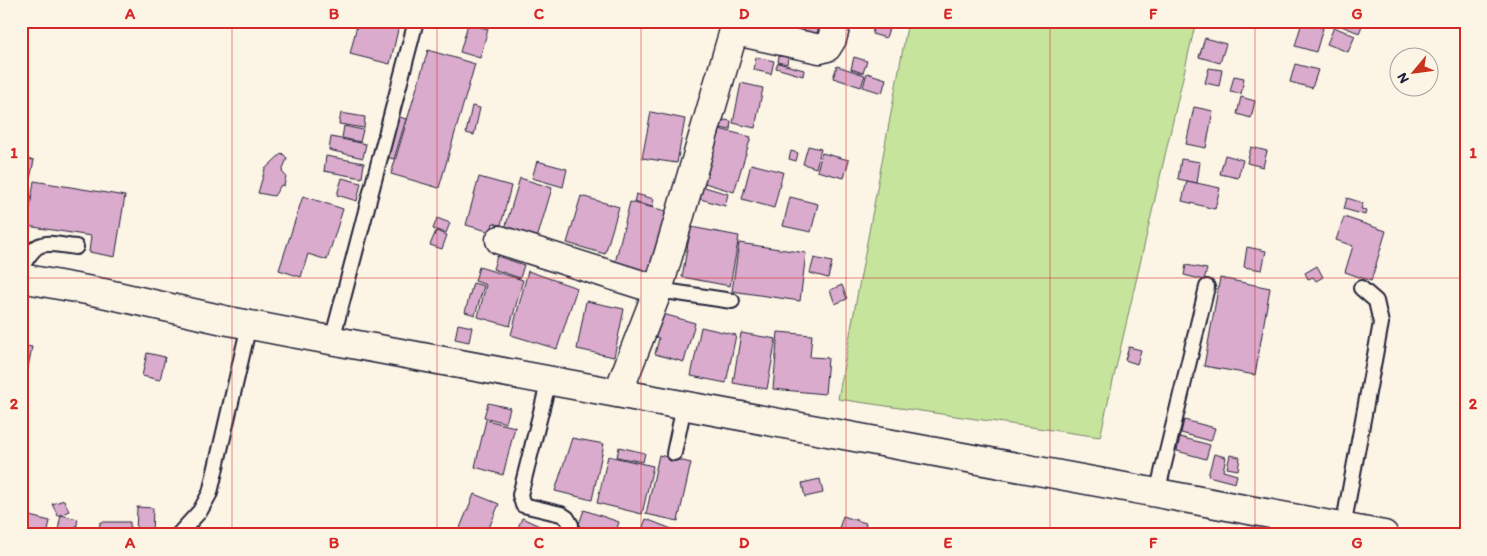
<svg xmlns="http://www.w3.org/2000/svg" width="1487" height="556" font-family="Itim,sans-serif">
  <style>
    .green { fill: #c7e49c; stroke: #74836c }
    .building { fill: #daabcc; stroke: #22223b }
    .lines { fill: none; stroke-linecap: round; stroke-linejoin: round }
    .service-casing { stroke: #22223b; stroke-width: 18 }
    .minor-casing { stroke: #22223b; stroke-width: 31 }
    .tertiary-casing { stroke: #22223b; stroke-width: 31 }
    .service { stroke: #fcf5e5; stroke-width: 14 }
    .minor { stroke: #fcf5e5; stroke-width: 28 }
    .tertiary { stroke: #fcf5e5; stroke-width: 28 }
    .grid { fill: none; stroke: #d62828; stroke-width: 1; stroke-opacity: 0.55 }
    .neatline { fill: none; stroke: #d62828; stroke-width: 2 }
    .grid-label { font-size: 16px; text-anchor: middle; font-weight: bold; fill: #d62828 }
  </style>
  <rect width="100%" height="100%" fill="#fcf5e5"/>
  <filter id="ink" filterUnits="userSpaceOnUse"><feTurbulence type="fractalNoise" baseFrequency=".02" numOctaves="2"/><feDisplacementMap in="SourceGraphic" scale="10" xChannelSelector="R" yChannelSelector="G"/><feConvolveMatrix kernelMatrix="1 2 1 2 8 2 1 2 1" color-interpolation-filters="sRGB"/></filter>
  <g filter="url(#ink)">
    <!-- green -->
    <polygon class="green" points="908,21 1196,21 1100,437 838,399"/>
    <!-- building -->
    <g class="building">
      <polygon points="358,21 400,21 390,64 350,54"/>
      <polygon points="780,21 820,21 815,43 777,33"/>
      <polygon points="875,21 891,21 886,38 872,34"/>
      <polygon points="1340,21 1364,21 1359,33 1339,25"/>
      <polygon points="1302,22 1323,28 1316,52 1295,46"/>
      <polygon points="468,24 488,29 480,58 460,52"/>
      <polygon points="1334,27 1355,36 1348,52 1327,44"/>
      <polygon points="1205,38 1226,44 1220,63 1199,57"/>
      <polygon points="428,50 475,64 439,188 391,174"/>
      <polygon points="779,56 788,57 787,64 778,62"/>
      <polygon points="756,57 774,61 771,74 754,70"/>
      <polygon points="854,57 867,61 863,73 851,69"/>
      <polygon points="778,63 804,70 803,76 776,68"/>
      <polygon points="1295,64 1318,70 1312,88 1290,82"/>
      <polygon points="837,66 865,75 861,87 833,78"/>
      <polygon points="1209,68 1222,70 1219,86 1205,83"/>
      <polygon points="867,73 886,79 882,93 863,87"/>
      <polygon points="1234,76 1244,78 1241,94 1230,92"/>
      <polygon points="741,83 763,88 755,128 733,123"/>
      <polygon points="1241,97 1255,101 1251,118 1237,114"/>
      <polygon points="472,106 480,108 474,135 466,133"/>
      <polygon points="1194,107 1213,111 1206,148 1186,144"/>
      <polygon points="651,112 685,119 677,163 642,158"/>
      <polygon points="341,113 365,117 364,128 339,124"/>
      <polygon points="397,116 406,119 394,159 386,157"/>
      <polygon points="717,119 731,121 730,130 716,127"/>
      <polygon points="344,126 363,130 360,142 342,138"/>
      <polygon points="711,127 751,137 734,192 698,181"/>
      <polygon points="331,137 366,144 363,158 329,150"/>
      <polygon points="808,146 821,149 816,168 803,164"/>
      <polygon points="1251,147 1267,151 1263,167 1247,163"/>
      <polygon points="791,151 798,153 796,161 789,159"/>
      <polygon points="282,153 287,158 282,172 286,176 284,186 281,185 274,196 258,193 265,169"/>
      <polygon points="822,153 849,160 844,178 817,171"/>
      <polygon points="1225,155 1243,160 1238,178 1220,174"/>
      <polygon points="326,156 364,163 362,178 324,171"/>
      <polygon points="21,158 34,160 29,184 21,182"/>
      <polygon points="1181,159 1200,162 1197,183 1178,179"/>
      <polygon points="537,161 567,169 563,187 532,178"/>
      <polygon points="751,164 783,172 774,208 742,199"/>
      <polygon points="479,177 511,186 501,225 493,223 491,232 466,225"/>
      <polygon points="342,178 361,183 357,201 337,195"/>
      <polygon points="520,178 552,188 536,242 504,232"/>
      <polygon points="34,181 125,196 115,257 89,252 91,236 27,226"/>
      <polygon points="1187,181 1220,188 1215,209 1182,201"/>
      <polygon points="701,186 728,194 725,206 697,198"/>
      <polygon points="636,194 654,199 652,207 634,202"/>
      <polygon points="303,196 343,209 327,260 308,254 301,277 279,270"/>
      <polygon points="581,196 619,207 605,254 567,243"/>
      <polygon points="790,197 818,204 811,232 783,226"/>
      <polygon points="1347,198 1363,203 1361,209 1366,210 1365,215 1344,209"/>
      <polygon points="630,202 674,213 659,274 615,263"/>
      <polygon points="1344,217 1386,231 1371,281 1345,272 1353,246 1336,240"/>
      <polygon points="437,218 450,223 446,233 433,229"/>
      <polygon points="691,227 739,236 730,286 682,277"/>
      <polygon points="436,231 447,235 442,249 430,245"/>
      <polygon points="739,243 806,253 800,301 732,291"/>
      <polygon points="1247,247 1266,251 1262,270 1244,267"/>
      <polygon points="497,256 524,265 520,278 493,269"/>
      <polygon points="814,258 832,262 828,278 810,273"/>
      <polygon points="1186,265 1207,269 1204,280 1184,275"/>
      <polygon points="1317,266 1323,277 1316,281 1313,277 1308,279 1305,273"/>
      <polygon points="479,267 523,280 510,326 478,317 486,285 475,281"/>
      <polygon points="528,271 577,288 557,349 511,335"/>
      <polygon points="1220,278 1270,288 1255,375 1204,366"/>
      <polygon points="473,283 484,286 475,315 465,312"/>
      <polygon points="842,285 847,299 835,304 830,290"/>
      <polygon points="586,301 624,309 614,357 577,349"/>
      <polygon points="656,312 695,323 684,362 655,354 659,338 649,335"/>
      <polygon points="458,324 472,327 469,342 455,339"/>
      <polygon points="701,327 736,335 726,383 691,376"/>
      <polygon points="778,332 812,335 810,357 828,358 825,394 773,389"/>
      <polygon points="741,333 776,339 767,389 733,383"/>
      <polygon points="21,345 32,347 21,403"/>
      <polygon points="1129,347 1141,350 1137,364 1125,360"/>
      <polygon points="147,353 165,357 160,380 142,376"/>
      <polygon points="488,403 510,408 506,423 484,417"/>
      <polygon points="486,420 515,427 503,475 475,467"/>
      <polygon points="1184,420 1215,428 1211,441 1181,433"/>
      <polygon points="1180,437 1210,445 1206,459 1177,451"/>
      <polygon points="572,438 604,444 592,500 555,491"/>
      <polygon points="619,447 645,453 643,462 617,457"/>
      <polygon points="1214,454 1226,457 1223,471 1237,475 1235,483 1208,476"/>
      <polygon points="659,455 691,463 678,521 646,514"/>
      <polygon points="1230,455 1240,457 1238,470 1227,468"/>
      <polygon points="608,456 653,466 642,514 597,503"/>
      <polygon points="820,479 823,493 805,497 802,483"/>
      <polygon points="474,494 499,504 486,535 457,535"/>
      <polygon points="64,500 69,511 58,516 52,504"/>
      <polygon points="137,507 153,508 152,535 136,535"/>
      <polygon points="584,510 619,522 615,535 575,535"/>
      <polygon points="21,514 50,521 47,535 21,535"/>
      <polygon points="61,515 78,519 75,535 57,535"/>
      <polygon points="843,516 866,523 863,535 837,535"/>
      <polygon points="522,518 557,534 557,535 515,535"/>
      <polygon points="646,519 677,531 676,535 640,535"/>
      <polygon points="100,522 130,522 130,535 99,535"/>
      <polygon points="976,529 993,535 974,535"/>
    </g>
    <g class="lines">
      <!-- service casing -->
      <g class="service-casing">
        <g id="service">
          <path d="M21,268C39,237 43,243 76,247"/>
          <polyline points="658,290 732,301"/>
          <polyline points="332,340 416,21"/>
          <polyline points="549,380 520,495 523,505 561,514 567,518 571,525 568,535"/>
          <polyline points="674,453 684,406"/>
          <polyline points="1157,493 1207,287"/>
          <polyline points="1343,527 1381,323 1376,301 1361,288"/>
          <polyline points="178,535 200,511 210,493 249,325"/>
        </g>
      </g>
      <!-- minor casing -->
      <g class="minor-casing">
        <g id="minor">
          <polyline points="500,240 658,290"/>
          <polyline points="618,393 658,290 733,34 737,32 745,33 820,49 827,47 832,39 837,21"/>
        </g>
      </g>
      <!-- tertiary casing -->
      <g class="tertiary-casing">
        <polyline id="tertiary" points="21,278 103,293 224,320 287,332 1384,535"/>
      </g>
      <!-- service -->
      <use href="#service" class="service"/>
      <!-- minor -->
      <use href="#minor" class="minor"/>
      <!-- tertiary -->
      <use href="#tertiary" class="tertiary"/>
    </g>
  </g>
  <!-- grid -->
  <path class="grid" d="M232,21V535M437,21V535M641,21V535M846,21V535M1050,21V535M1255,21V535M21,278H1466"/>
  <!-- margin -->
  <rect width="1487" height="556" fill="none" stroke="#fcf5e5" stroke-width="55"/>
  <!-- north arrow -->
  <g transform="translate(1414 72) rotate(241)"><circle r="24" fill="#fcf5e5" stroke="#a5a1a1"/>
  <path d="M0-4L9 19L0 12L-9 19Z" fill="#c8321e"/>
  <text y="-8" font-size="14" font-weight="bold" text-anchor="middle" fill="#22223b">N</text>
  </g>
  <rect x="28" y="28" width="1432" height="500" class="neatline"/>
  <g class="grid-label">
    <text x="130" y="19">A</text>
    <text x="334" y="19">B</text>
    <text x="539" y="19">C</text>
    <text x="744" y="19">D</text>
    <text x="948" y="19">E</text>
    <text x="1153" y="19">F</text>
    <text x="1357" y="19">G</text>
    <text x="14" y="158">1</text>
    <text x="1473" y="158">1</text>
    <text x="14" y="409">2</text>
    <text x="1473" y="409">2</text>
    <text x="130" y="548">A</text>
    <text x="334" y="548">B</text>
    <text x="539" y="548">C</text>
    <text x="744" y="548">D</text>
    <text x="948" y="548">E</text>
    <text x="1153" y="548">F</text>
    <text x="1357" y="548">G</text>
  </g>
</svg>
